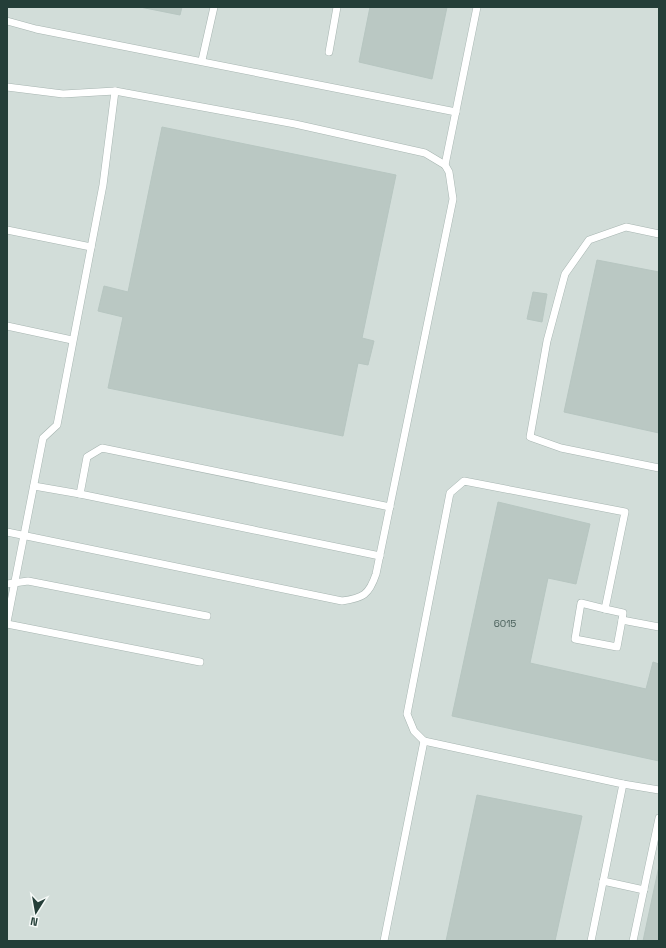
<svg xmlns="http://www.w3.org/2000/svg" width="666" height="948" font-family="'Space Grotesk',sans-serif">
  <style>
    .built { fill: #d2ddd9 }
    .building { fill: #bac8c3; stroke: #b7c6c1 }
    .lines { fill: none; stroke-linecap: round; stroke-linejoin: round }
    .lane-casing { stroke: #a7b5b1; stroke-width: 8 }
    .lane { stroke: #fff; stroke-width: 7 }
    .labels { text-anchor: middle; dominant-baseline: central; stroke-width: 3; stroke-linejoin: round; paint-order: stroke }
    .number-label { font-size: 10px; fill: #4a605b }
  </style>
  <rect width="100%" height="100%" fill="#e4edea"/>
  <!-- built -->
  <rect class="built" x="7" y="7" width="652" height="934"/>
  <!-- building -->
  <g class="building">
    <polygon points="140,7 182,7 180,15"/>
    <polygon points="370,7 447,7 432,79 359,62"/>
    <polygon points="162,127 396,175 362,338 374,341 368,365 358,363 343,436 108,388 123,317 98,311 104,286 128,292"/>
    <polygon points="597,260 659,272 659,433 564,412"/>
    <polygon points="533,292 547,294 542,322 527,319"/>
    <polygon points="498,502 590,524 576,584 548,578 530,663 646,689 653,662 659,664 659,761 452,716"/>
    <polygon points="477,795 582,816 555,941 446,941"/>
    <polygon points="659,867 659,941 643,941 659,866"/>
  </g>
  <g class="lines">
    <!-- lane casing -->
    <g class="lane-casing">
      <g id="lane">
        <polyline points="7,21 36,29 456,112"/>
        <polyline points="329,52 337,7"/>
        <polyline points="202,60 214,7"/>
        <path d="M7,87L63,94L115,91L295,124L425,153L445,165L449,172L453,199L376,574C369,595 363,598 342,601L7,532"/>
        <polyline points="445,165 477,7"/>
        <polyline points="7,230 91,247"/>
        <polyline points="659,234 626,227 589,240 565,274 547,341 530,437 561,448 659,468"/>
        <polyline points="7,326 72,340"/>
        <polyline points="34,486 80,494 87,457 102,448 390,507"/>
        <polyline points="80,494 380,556"/>
        <polyline points="7,584 28,581 207,616"/>
        <polyline points="605,609 623,613 622,620"/>
        <polyline points="7,622 43,438 57,425 103,185 115,91"/>
        <polyline points="7,624 200,662"/>
        <polyline points="424,741 414,731 407,714 450,493 464,481 625,512 605,609 581,603 575,639 617,647 622,620 659,627"/>
        <polyline points="623,784 659,790"/>
        <polyline points="603,881 644,890"/>
        <polyline points="384,941 424,741 623,784 591,941"/>
        <polyline points="633,941 659,818"/>
      </g>
    </g>
    <!-- lane -->
    <use href="#lane" class="lane"/>
  </g>
  <g class="labels">
    <!-- number labels -->
    <g class="number-label">
      <text x="505" y="623">6015</text>
    </g>
  </g>
  <!-- border -->
  <rect width="666" height="948" fill="none" stroke="#243e38" stroke-width="16"/>
  <!-- north arrow -->
  <g transform="translate(36 912) rotate(191)" stroke="#f5f9f7" stroke-width="3" paint-order="stroke">
  <path d="M0-3L7 15L0 10L-7 15Z" fill="#243e38"/>
  <text y="-6" font-size="11" font-weight="bold" text-anchor="middle" fill="#243e38">N</text>
  </g>
</svg>
